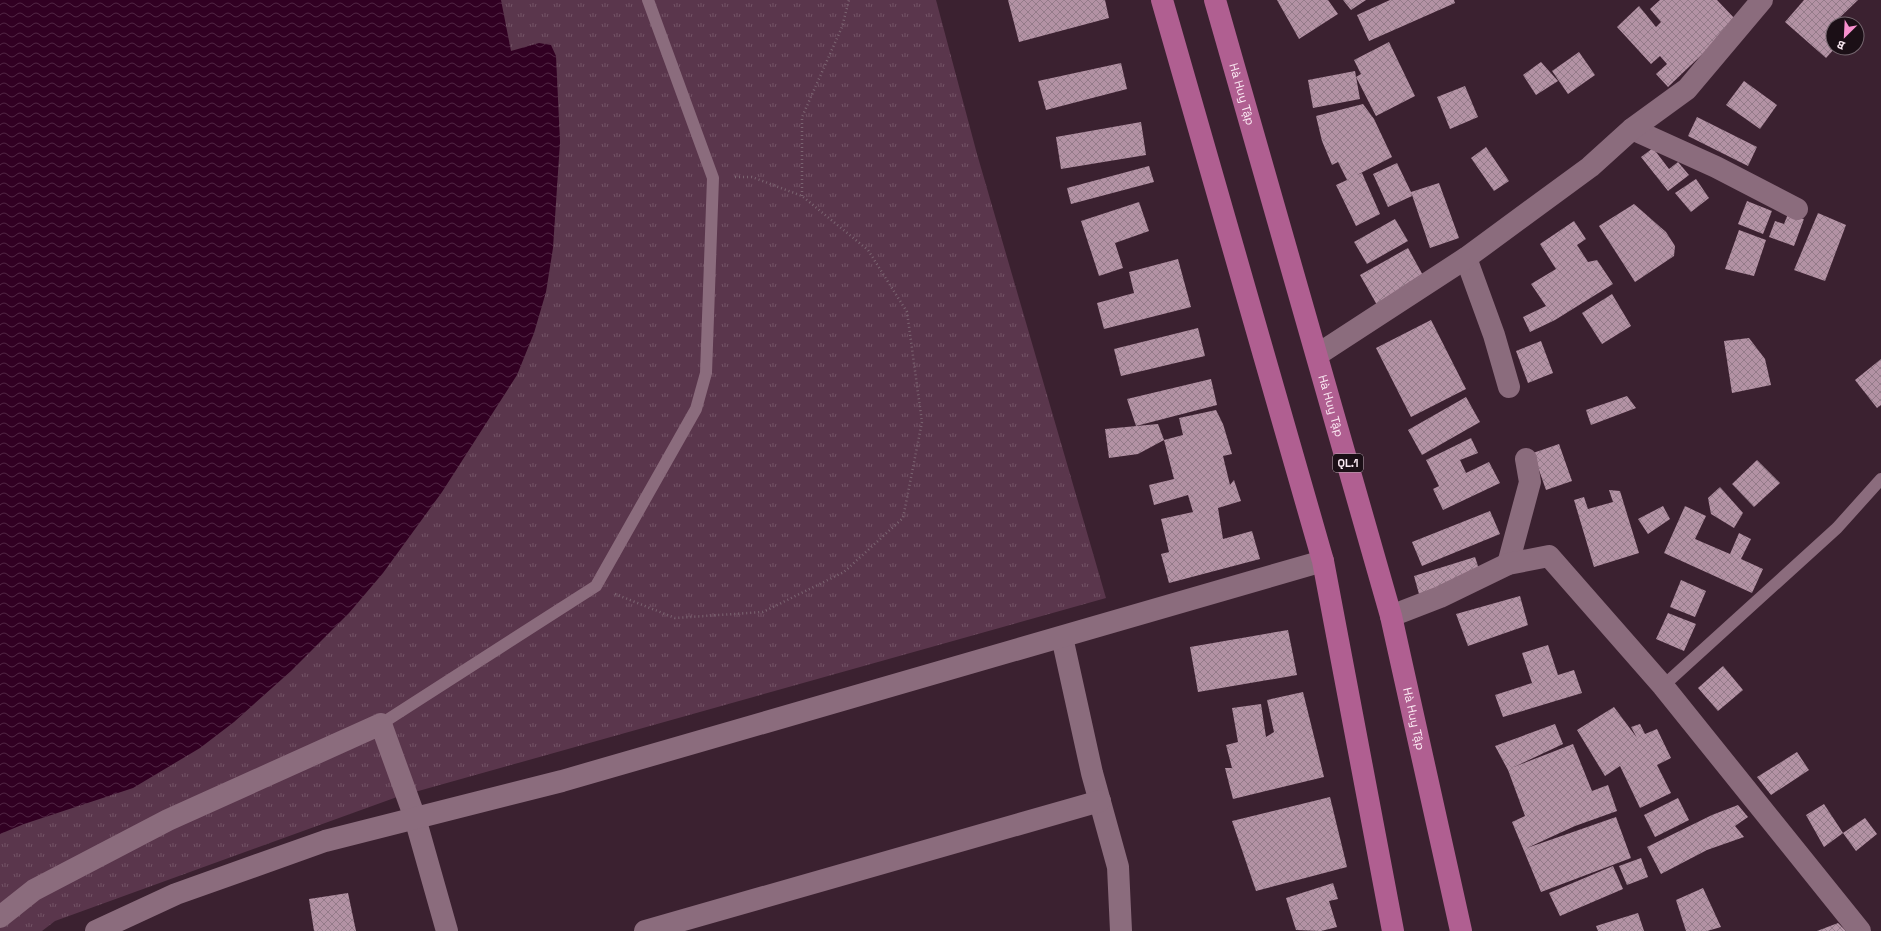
<svg xmlns="http://www.w3.org/2000/svg" width="1881" height="931" font-family="'Space Grotesk',sans-serif">
  <style>
    .park { fill: url(#park-tufts) }
    .water { fill: url(#water-waves) }
    .building { fill: url(#building-cross-hatch) }
    .lines { fill: none; stroke-linecap: round; stroke-linejoin: round }
    .path { stroke: #7b6471; stroke-width: 2.5; stroke-dasharray: 1 3; stroke-linecap: butt }
    .lane { stroke: #8b6c7d; stroke-width: 12 }
    .street { stroke: #8b6c7d; stroke-width: 22 }
    .primary { stroke: #b05f91; stroke-width: 22 }
    .labels { text-anchor: middle; dominant-baseline: central; stroke-width: 4; stroke-linejoin: round; paint-order: stroke }
    .shield { fill: #1b0f16; stroke: #b8a9b1; stroke-width: 1 }
    .shield-label { font-size: 11px; font-weight: bold; fill: #fcebf4 }
    .street-label { font-size: 12px; fill: #fcebf4; stroke: #1b0f16 }
  </style>
  <defs>
    <pattern id="park-tufts" width="24" height="20" patternUnits="userSpaceOnUse"><rect width="24" height="20" fill="#5a364c"/><path d="M3 7l-1-3M5 7V3M7 7l1-3M15 17l-1-3M17 17v-4M19 17l1-3" fill="none" stroke="#735366"/></pattern>
    <pattern id="water-waves" width="16" height="10" patternUnits="userSpaceOnUse"><rect width="16" height="10" fill="#310022"/><path d="M0 5q4-4 8 0t8 0" fill="none" stroke="#502543"/></pattern>
    <pattern id="building-cross-hatch" width="8" height="8" patternUnits="userSpaceOnUse"><rect width="8" height="8" fill="#b392a4"/><path d="M0 0l8 8M0 8l8-8" fill="none" stroke="#947b89"/></pattern>
  </defs>
  <rect width="100%" height="100%" fill="#3b2130"/>
  <!-- park -->
  <polygon class="park" points="0,0 936,0 977,154 1106,598 397,797 55,921 42,931 0,931"/>
  <!-- water -->
  <polygon class="water" points="0,0 501,0 511,51 539,43 551,45 556,56 560,142 553,248 546,292 534,333 517,375 442,492 383,573 349,613 291,671 234,722 200,748 133,788 24,824 0,834"/>
  <!-- building -->
  <g class="building">
    <polygon points="1008,0 1105,0 1109,18 1019,42"/>
    <polygon points="1277,0 1328,0 1338,14 1299,39"/>
    <polygon points="1343,0 1366,0 1351,10"/>
    <polygon points="1390,0 1454,0 1455,3 1369,41 1357,15"/>
    <polygon points="1660,0 1717,0 1737,21 1668,87 1656,74 1667,64 1660,56 1651,64 1617,27 1639,6 1656,27 1661,22 1650,9"/>
    <polygon points="1804,0 1858,0 1833,24 1833,48 1835,48 1826,58 1785,22"/>
    <polygon points="1389,42 1415,96 1376,116 1356,77 1361,74 1354,60"/>
    <polygon points="1579,52 1595,75 1568,94 1552,71"/>
    <polygon points="1541,62 1558,81 1536,95 1523,75"/>
    <polygon points="1121,63 1127,89 1046,110 1038,81"/>
    <polygon points="1355,71 1360,99 1313,108 1308,80"/>
    <polygon points="1744,81 1777,105 1760,129 1726,105"/>
    <polygon points="1465,86 1478,117 1450,129 1437,97"/>
    <polygon points="1363,104 1374,119 1392,157 1357,175 1362,173 1380,214 1356,226 1336,185 1347,180 1338,162 1332,165 1322,141 1316,116"/>
    <polygon points="1697,117 1757,147 1748,166 1688,136"/>
    <polygon points="1141,122 1146,155 1061,169 1056,137"/>
    <polygon points="1486,147 1509,181 1494,191 1471,158"/>
    <polygon points="1653,148 1669,169 1678,162 1689,175 1668,191 1641,157"/>
    <polygon points="1397,163 1411,192 1439,183 1459,238 1430,248 1411,192 1412,196 1388,207 1373,174"/>
    <polygon points="1149,166 1154,182 1071,204 1067,188"/>
    <polygon points="1696,179 1709,198 1691,212 1675,193"/>
    <polygon points="1747,201 1772,211 1763,234 1738,224"/>
    <polygon points="1139,202 1149,231 1115,243 1123,268 1099,276 1081,221"/>
    <polygon points="1634,204 1666,232 1675,246 1674,256 1635,282 1599,226"/>
    <polygon points="1818,213 1846,225 1825,281 1794,270"/>
    <polygon points="1788,214 1804,219 1794,246 1769,237 1775,221 1784,224"/>
    <polygon points="1395,219 1408,241 1367,264 1354,242"/>
    <polygon points="1574,221 1586,239 1577,245 1588,262 1597,260 1613,284 1555,320 1530,332 1523,317 1546,306 1531,284 1556,269 1540,244"/>
    <polygon points="1739,230 1766,240 1754,276 1725,269"/>
    <polygon points="1408,248 1425,279 1377,305 1360,275"/>
    <polygon points="1178,259 1191,307 1104,329 1097,303 1134,293 1129,272"/>
    <polygon points="1612,294 1631,326 1602,344 1582,313"/>
    <polygon points="1431,320 1466,389 1411,417 1376,348"/>
    <polygon points="1198,328 1205,356 1121,376 1114,349"/>
    <polygon points="1749,338 1765,359 1771,385 1732,393 1724,341"/>
    <polygon points="1541,341 1553,373 1528,383 1516,351"/>
    <polygon points="1881,359 1881,405 1877,408 1855,380"/>
    <polygon points="1211,379 1217,405 1136,426 1127,399"/>
    <polygon points="1627,396 1636,408 1591,425 1586,410"/>
    <polygon points="1466,397 1480,422 1422,455 1408,430"/>
    <polygon points="1216,410 1223,424 1232,454 1223,456 1230,485 1234,480 1241,501 1218,508 1223,539 1252,531 1260,559 1169,583 1161,554 1169,552 1161,519 1193,512 1188,495 1154,505 1149,485 1174,479 1164,440 1183,435 1179,418"/>
    <polygon points="1158,424 1164,440 1138,454 1109,458 1105,429"/>
    <polygon points="1471,438 1478,453 1460,460 1466,473 1489,462 1500,483 1443,510 1433,489 1439,486 1426,460"/>
    <polygon points="1559,444 1572,481 1546,490 1533,453"/>
    <polygon points="1757,460 1780,483 1754,507 1732,484"/>
    <polygon points="1720,487 1743,513 1734,528 1711,514 1708,498"/>
    <polygon points="1609,490 1620,491 1639,553 1594,567 1574,500 1584,497 1588,509 1613,502"/>
    <polygon points="1663,506 1670,519 1648,534 1638,519"/>
    <polygon points="1685,506 1706,516 1695,539 1730,554 1739,533 1751,539 1741,559 1763,569 1752,593 1664,553"/>
    <polygon points="1490,511 1500,534 1422,566 1412,542"/>
    <polygon points="1475,557 1481,575 1419,594 1414,576"/>
    <polygon points="1681,580 1706,591 1695,617 1670,607"/>
    <polygon points="1520,596 1528,625 1468,646 1456,614"/>
    <polygon points="1668,613 1696,624 1684,651 1656,639"/>
    <polygon points="1288,630 1297,675 1198,692 1190,647"/>
    <polygon points="1548,645 1558,675 1574,670 1582,693 1503,717 1495,695 1532,683 1522,653"/>
    <polygon points="1723,666 1743,690 1718,711 1698,688"/>
    <polygon points="1303,692 1324,777 1233,799 1225,768 1232,768 1226,745 1238,742 1232,708 1261,704 1266,737 1274,732 1267,700"/>
    <polygon points="1614,707 1637,738 1631,727 1640,724 1645,734 1657,729 1671,758 1657,765 1671,793 1640,808 1620,766 1605,776 1577,730"/>
    <polygon points="1555,724 1563,744 1514,767 1573,744 1592,791 1608,785 1617,811 1575,826 1527,848 1616,817 1631,858 1541,892 1512,822 1525,816 1508,770 1495,746"/>
    <polygon points="1797,752 1809,770 1771,795 1757,777"/>
    <polygon points="1330,797 1347,867 1256,891 1232,821"/>
    <polygon points="1678,798 1689,820 1655,837 1644,815"/>
    <polygon points="1824,804 1843,833 1824,847 1806,815"/>
    <polygon points="1738,805 1748,817 1735,826 1744,837 1707,850 1661,874 1647,847 1712,815"/>
    <polygon points="1865,818 1877,834 1856,851 1843,833"/>
    <polygon points="1641,858 1648,877 1627,885 1619,866"/>
    <polygon points="1613,866 1623,889 1560,916 1549,893"/>
    <polygon points="1333,883 1338,899 1329,901 1337,927 1321,931 1296,930 1286,898"/>
    <polygon points="1703,888 1721,927 1707,931 1686,931 1676,900"/>
    <polygon points="348,893 356,931 314,931 309,899"/>
    <polygon points="1638,913 1644,931 1598,931 1596,926"/>
    <polygon points="1838,923 1846,931 1817,931"/>
  </g>
  <g class="lines">
    <!-- path -->
    <g class="path">
      <polyline points="802,196 802,117 842,27 849,0"/>
      <polyline points="615,594 675,618 763,612 844,572 903,518 922,422 907,312 868,250 802,196 752,177 733,177"/>
    </g>
    <!-- lane -->
    <g class="lane">
      <polyline points="1663,686 1837,528 1881,479"/>
      <polyline points="381,724 596,586 696,409 706,373 713,178 648,0"/>
    </g>
    <!-- street -->
    <g class="street">
      <polyline points="1632,129 1716,167 1797,209"/>
      <polyline points="1466,258 1494,335 1509,387"/>
      <polyline points="1317,355 1466,258 1590,167 1632,129 1687,89 1762,0"/>
      <polyline points="1508,564 1530,482 1526,459"/>
      <polyline points="1391,616 1440,597 1508,564 1549,556 1663,686 1860,931"/>
      <polyline points="1062,637 1092,773 1118,867 1121,931"/>
      <polyline points="0,917 34,890 168,820 381,724 415,818 447,931"/>
      <polyline points="96,931 176,894 325,841 562,781 1323,561"/>
      <polyline points="645,931 1100,801"/>
    </g>
    <!-- primary -->
    <g class="primary">
      <polyline points="1162,0 1323,561 1393,931"/>
      <path id="s1" d="M1215,0L1391,616L1461,931"/>
    </g>
  </g>
  <g class="labels">
    <!-- shield labels -->
    <rect class="shield" x="1333" y="454" width="30" height="18" rx="3"/>
    <g class="shield-label">
      <text x="1348" y="463">QL.1</text>
    </g>
    <!-- street labels -->
    <g class="street-label">
      <text stroke="none"><textPath href="#s1" startOffset="98">Hà Huy Tập</textPath></text>
      <text stroke="none"><textPath href="#s1" startOffset="422">Hà Huy Tập</textPath></text>
      <text stroke="none"><textPath href="#s1" startOffset="746">Hà Huy Tập</textPath></text>
    </g>
  </g>
  <!-- north arrow -->
  <g transform="translate(1845 36) rotate(204)"><circle r="19" fill="#1b0f16" stroke="#75676f"/>
  <path d="M0-3L7 15L0 10L-7 15Z" fill="#f790ce"/>
  <text y="-6" font-size="11" font-weight="bold" text-anchor="middle" fill="#fcebf4">B</text>
  </g>
</svg>
